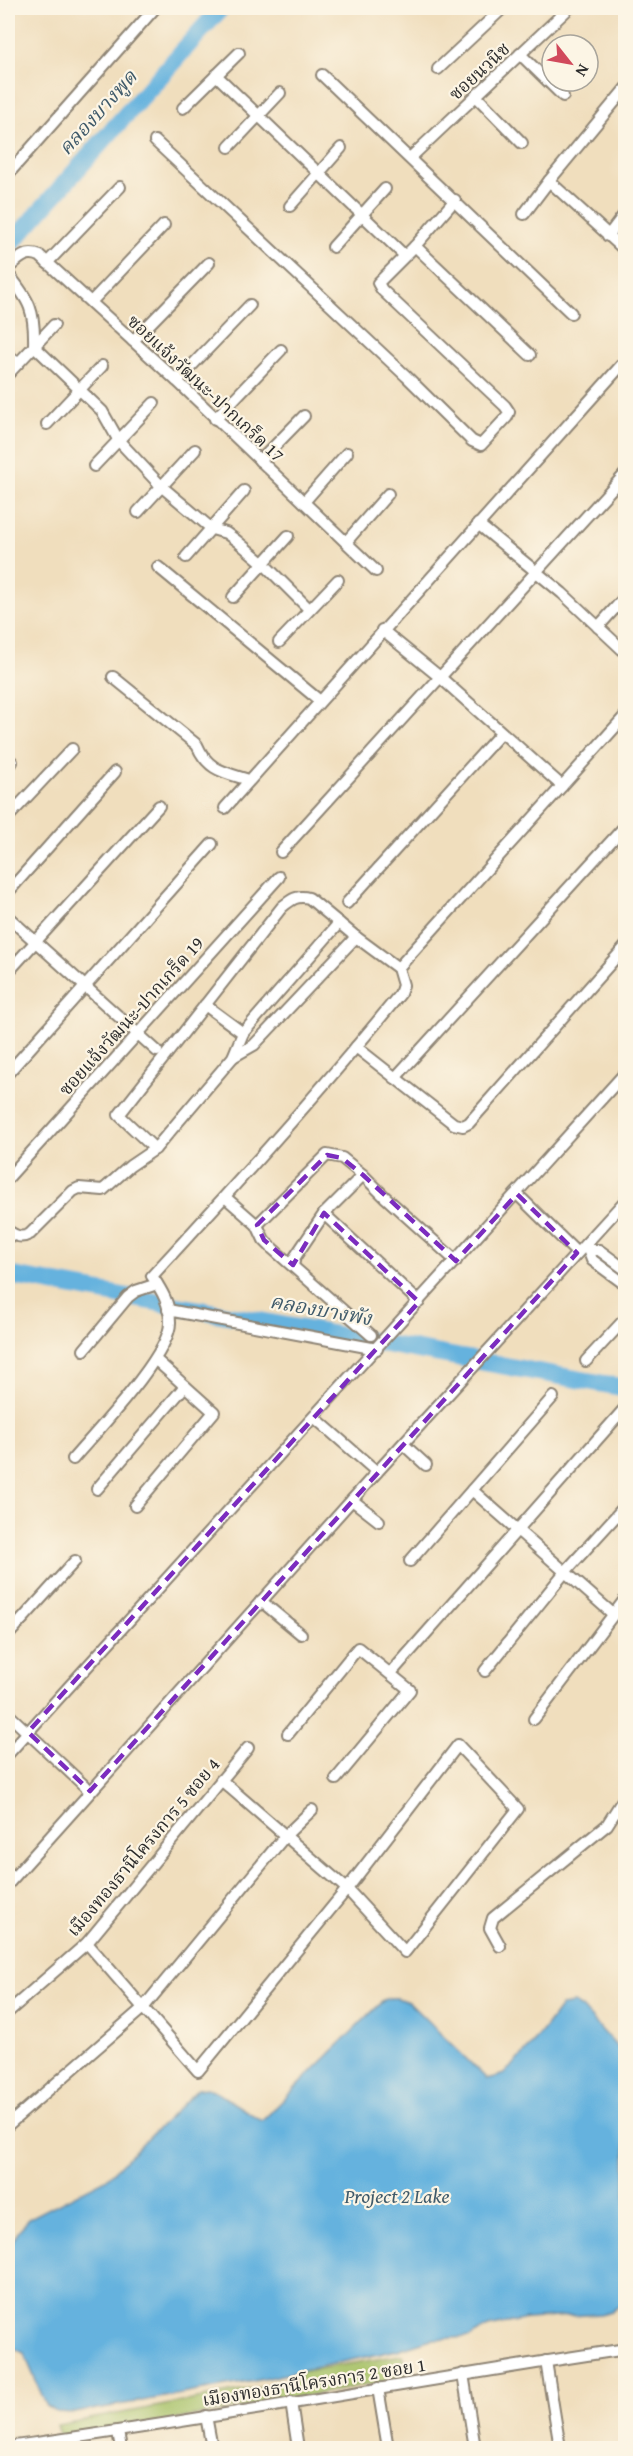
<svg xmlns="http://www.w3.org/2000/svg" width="633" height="2456" font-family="'Gentium Book Plus','Noto Serif Thai',serif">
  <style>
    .green { fill: #a8c269; stroke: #6a764a; stroke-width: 1.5 }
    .water { fill: #65b2de; stroke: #486e84; stroke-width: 1.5 }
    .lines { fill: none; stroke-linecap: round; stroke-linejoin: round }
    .river { stroke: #65b2de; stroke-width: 18 }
    .street-casing { stroke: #8e8474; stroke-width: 14 }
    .street { stroke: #fff; stroke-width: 10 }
    .marked { fill: none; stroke: #7b2cbf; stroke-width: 4.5; stroke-dasharray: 12 8; stroke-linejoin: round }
    .labels { text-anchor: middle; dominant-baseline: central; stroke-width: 4.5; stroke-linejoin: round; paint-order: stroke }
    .street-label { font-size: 18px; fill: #2b2b2b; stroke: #fcf5e5 }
    .water-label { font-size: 20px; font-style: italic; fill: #3f5a6a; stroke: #fcf5e5 }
  </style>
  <rect width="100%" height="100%" fill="#fcf5e5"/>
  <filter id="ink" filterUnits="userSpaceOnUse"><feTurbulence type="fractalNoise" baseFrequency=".0167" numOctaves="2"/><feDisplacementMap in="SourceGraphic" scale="12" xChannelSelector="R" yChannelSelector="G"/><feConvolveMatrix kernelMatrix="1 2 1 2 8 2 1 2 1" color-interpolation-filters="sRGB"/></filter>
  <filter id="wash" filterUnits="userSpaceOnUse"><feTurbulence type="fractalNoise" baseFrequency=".008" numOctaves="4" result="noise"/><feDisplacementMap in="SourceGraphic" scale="24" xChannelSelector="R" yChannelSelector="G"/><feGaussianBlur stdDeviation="1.35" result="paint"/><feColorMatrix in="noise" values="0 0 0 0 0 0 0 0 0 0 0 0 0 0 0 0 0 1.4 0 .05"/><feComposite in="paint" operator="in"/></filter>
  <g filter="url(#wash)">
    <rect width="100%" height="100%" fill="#f0debd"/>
    <!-- green -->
    <polygon class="green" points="402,2355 407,2378 62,2440 57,2425 300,2380 299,2372"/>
    <!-- water -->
    <path class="water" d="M390,1998H397L408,2002L487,2079C509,2082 548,2023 562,2005L574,2003L582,2008L625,2056L626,2301L612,2311L600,2314L527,2319L488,2327L470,2337L431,2339L397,2350L254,2381L74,2413L56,2412L47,2407L24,2353L16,2349L8,2350V2250L20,2229L30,2218L106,2179L198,2089L207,2088L213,2090L262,2121L384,2000Z"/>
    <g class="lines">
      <!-- river -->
      <g class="river">
        <polyline points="8,247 221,8"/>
        <polyline points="8,1275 626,1388"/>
      </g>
    </g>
  </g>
  <g filter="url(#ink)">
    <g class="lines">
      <!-- street casing -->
      <g class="street-casing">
        <g id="street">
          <polyline points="520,54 563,96"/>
          <polyline points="438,69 503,8"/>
          <polyline points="216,75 404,255"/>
          <polyline points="322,75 571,313"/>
          <polyline points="476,96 522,143"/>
          <polyline points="183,108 239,53"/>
          <polyline points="155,141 406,376 472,441 481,445 507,417 509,412 505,406 382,290 378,283 415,246 455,200"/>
          <polyline points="229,147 280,93"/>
          <polyline points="410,158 569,8"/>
          <polyline points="8,174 155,8"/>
          <polyline points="549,181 626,251"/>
          <polyline points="290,206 341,148"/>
          <polyline points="524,214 549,181 626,88"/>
          <polyline points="608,236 626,212"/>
          <polyline points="415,246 530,355"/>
          <polyline points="333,247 385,189"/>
          <polyline points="47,263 120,187"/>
          <path d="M8,268C19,259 25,250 40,256L177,381L376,571"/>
          <path d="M8,274C30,301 35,311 34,346L102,411L119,441L161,486L212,529L226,533L237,541L263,563L309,609"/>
          <polyline points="91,302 164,225"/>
          <polyline points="133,341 209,263"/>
          <polyline points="8,354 17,364"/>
          <polyline points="8,374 54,325"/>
          <polyline points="177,381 250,305"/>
          <polyline points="215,419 281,350"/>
          <polyline points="47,424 102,366"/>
          <polyline points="260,461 304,416"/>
          <polyline points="94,466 154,403"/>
          <polyline points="304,502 347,453"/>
          <polyline points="138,512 195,450"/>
          <polyline points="478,524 562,593 626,653"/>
          <polyline points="346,542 388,494"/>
          <polyline points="186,557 244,491"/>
          <polyline points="158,567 320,701"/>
          <polyline points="233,597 288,536"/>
          <polyline points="598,627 626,596"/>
          <polyline points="382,630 441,678 562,786"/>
          <polyline points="279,642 338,580"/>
          <path d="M113,677L197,745C208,771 224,772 249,780"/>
          <polyline points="8,759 12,762"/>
          <polyline points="225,808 626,360"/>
          <polyline points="8,817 72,749"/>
          <polyline points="281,852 626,473"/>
          <polyline points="8,892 115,772"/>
          <polyline points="347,903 501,733"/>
          <polyline points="8,917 157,1051"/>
          <polyline points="398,968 626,715"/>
          <polyline points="8,972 159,806"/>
          <polyline points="205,1005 243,1033"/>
          <polyline points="356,1047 454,1124 463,1126 469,1123 626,946"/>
          <polyline points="233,1057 254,1045 356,937"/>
          <polyline points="8,1073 212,844"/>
          <polyline points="395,1078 626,825"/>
          <polyline points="8,1178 279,877"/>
          <polyline points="517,1194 577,1253"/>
          <polyline points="225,1197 257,1225 264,1240 273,1249 371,1335"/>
          <polyline points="324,1214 419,1302"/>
          <polyline points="257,1225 327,1155 342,1158 363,1175 385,1197 456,1261"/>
          <path d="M8,1231C16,1236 21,1239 30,1234L73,1191L79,1188L103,1190L130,1166L155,1149L233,1057L243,1033L339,923"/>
          <polyline points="586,1244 592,1260 626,1285"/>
          <polyline points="590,1250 599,1250 626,1270"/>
          <polyline points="293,1265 295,1257 324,1214 363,1175"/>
          <polyline points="168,1310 377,1349"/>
          <polyline points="84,1350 128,1297 136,1291 157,1284"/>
          <polyline points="586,1361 626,1318"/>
          <polyline points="314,1417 377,1472"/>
          <polyline points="403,1444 426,1465"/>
          <path d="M73,1459C95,1433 171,1354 170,1322C170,1304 162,1291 152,1276C237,1184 321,1091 400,994L403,985L398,968L356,937L309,898C297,895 292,899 282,907L119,1115L155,1149"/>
          <polyline points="97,1489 185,1386"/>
          <polyline points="472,1490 613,1614"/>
          <polyline points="352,1500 379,1521"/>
          <polyline points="135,1506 214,1412 156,1360"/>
          <polyline points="410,1561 553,1397"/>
          <polyline points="261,1601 301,1634"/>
          <polyline points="8,1635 75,1561"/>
          <polyline points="485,1671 565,1572 626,1505"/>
          <polyline points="391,1673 626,1407"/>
          <polyline points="8,1714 90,1791"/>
          <polyline points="534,1719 626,1598"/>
          <polyline points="288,1734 358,1648 410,1690 336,1779"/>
          <polyline points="8,1754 626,1072"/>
          <polyline points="8,1884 377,1472 626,1200"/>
          <polyline points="87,1943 198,2071 347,1889 458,1745 518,1809 405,1952 347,1889 221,1780"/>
          <polyline points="500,1946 490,1928 493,1918 607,1825 626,1795"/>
          <polyline points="8,2012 87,1943 248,1748"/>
          <polyline points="8,2125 143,2008 285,1836 312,1810"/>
          <polyline points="546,2361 560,2448"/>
          <polyline points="463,2374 475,2448"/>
          <polyline points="378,2388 388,2448"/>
          <polyline points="291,2402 298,2448"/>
          <polyline points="206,2416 212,2448"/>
          <polyline points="118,2432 121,2448"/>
          <path d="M8,2447C214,2419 419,2380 626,2349"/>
        </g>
      </g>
      <!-- street -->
      <use href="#street" class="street"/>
    </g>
  </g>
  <!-- marked area -->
  <path class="marked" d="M327,1155L342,1158L363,1175L456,1261L517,1194L577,1253L90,1791L28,1732L419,1302L324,1213L293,1265L264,1240L257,1225Z"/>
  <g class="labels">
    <!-- street labels -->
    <g class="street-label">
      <text transform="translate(479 71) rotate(-43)">ซอยนวนิช</text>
      <text transform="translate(206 388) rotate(43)">ซอยแจ้งวัฒนะ-ปากเกร็ด 17</text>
      <text transform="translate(131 1016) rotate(-48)">ซอยแจ้งวัฒนะ-ปากเกร็ด 19</text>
      <text transform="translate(143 1847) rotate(-50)">เมืองทองธานีโครงการ 5 ซอย 4</text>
      <text transform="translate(314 2382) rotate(-9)">เมืองทองธานีโครงการ 2 ซอย 1</text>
    </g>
    <!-- water labels -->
    <g class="water-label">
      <text transform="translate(97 112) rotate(-48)">คลองบางพูด</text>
      <text transform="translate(321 1309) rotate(10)">คลองบางพัง</text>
      <text x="397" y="2195">Project 2 Lake</text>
    </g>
  </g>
  <!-- margin -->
  <rect width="633" height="2456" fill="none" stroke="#fcf5e5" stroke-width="30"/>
  <!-- north arrow -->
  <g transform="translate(570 63) rotate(121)"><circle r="28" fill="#fcf5e5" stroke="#a8a49b" stroke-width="1.5"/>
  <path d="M0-4.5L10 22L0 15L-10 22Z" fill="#d1495b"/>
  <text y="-9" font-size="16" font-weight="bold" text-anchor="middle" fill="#2b2b2b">N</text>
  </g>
</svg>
